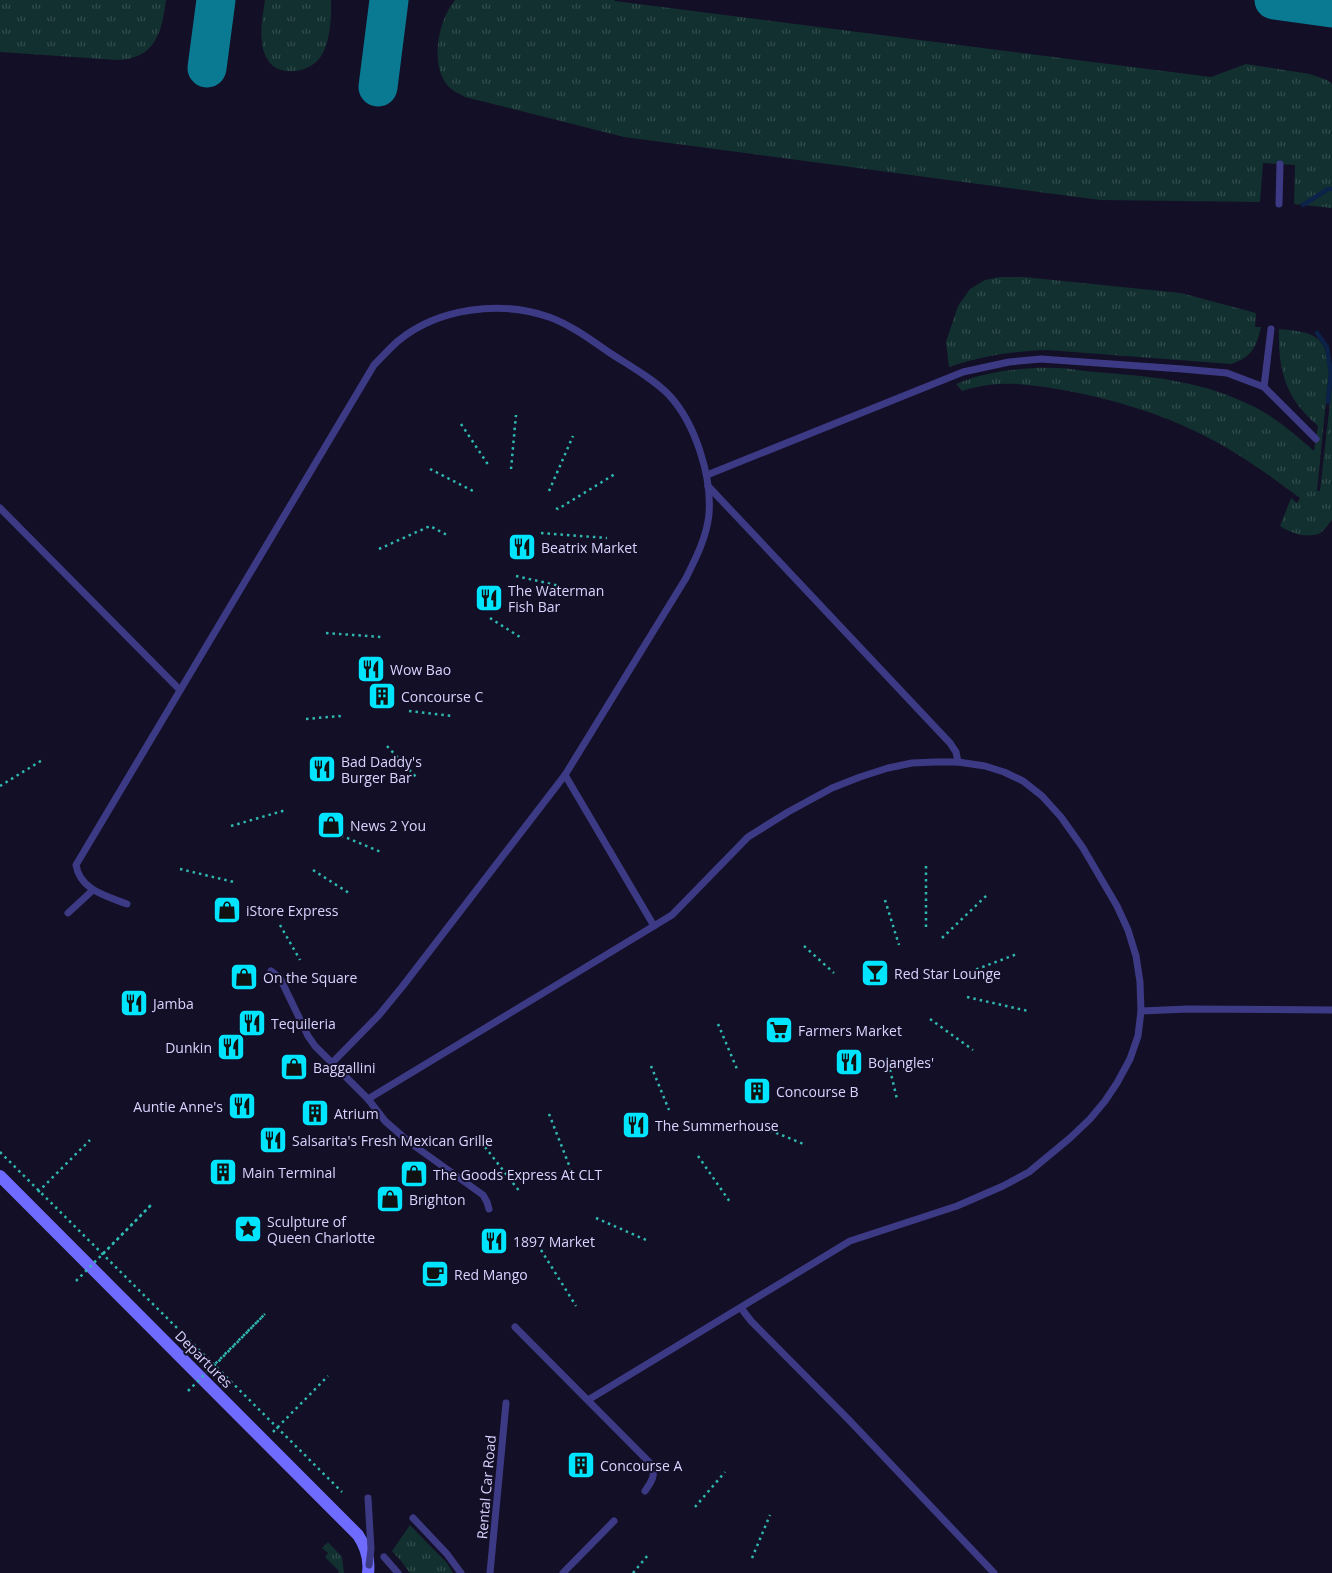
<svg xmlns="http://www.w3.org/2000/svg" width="1332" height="1573" font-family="'Open Sans',sans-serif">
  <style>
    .grass { fill: url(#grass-tufts) }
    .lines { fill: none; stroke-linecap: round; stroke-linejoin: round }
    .stream { stroke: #0c2248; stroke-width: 4.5 }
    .taxiway { stroke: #0a7a92; stroke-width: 39 }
    .path { stroke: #2fb8b0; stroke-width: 2.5; stroke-dasharray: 2.5 4; stroke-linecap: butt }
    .service { stroke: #3d3a85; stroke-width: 7 }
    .secondary { stroke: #6f6bff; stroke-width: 12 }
    .path-bridge { stroke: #2fb8b0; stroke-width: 2.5; stroke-dasharray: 2.5 4; stroke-linecap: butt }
    .service-bridge { stroke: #3d3a85; stroke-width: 7 }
    .labels { text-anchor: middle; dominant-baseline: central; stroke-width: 4; stroke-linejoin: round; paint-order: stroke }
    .poi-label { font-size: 14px; fill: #d9d4ff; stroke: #130f26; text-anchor: start }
    .street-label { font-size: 14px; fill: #d9d4ff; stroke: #130f26 }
  </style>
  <defs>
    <pattern id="grass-tufts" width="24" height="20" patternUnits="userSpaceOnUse" patternTransform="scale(1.25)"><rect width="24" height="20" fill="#12302f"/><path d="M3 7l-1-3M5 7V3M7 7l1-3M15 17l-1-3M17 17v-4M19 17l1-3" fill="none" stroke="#344d4e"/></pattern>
  </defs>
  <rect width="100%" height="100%" fill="#130f26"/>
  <!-- grass -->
  <g class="grass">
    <path d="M0,0H166C162,31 156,59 117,60L0,52Z"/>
    <path d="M265,0H331C332,16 330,47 319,59C309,71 287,76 273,66C267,61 262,50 262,42C260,28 263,14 265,0Z"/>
    <path d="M455,0H614L615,1L1211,77L1246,64L1310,74L1327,80L1332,84V208L1294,204L1295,165L1263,163L1260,202L1100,200L624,137L465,97C460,94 453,91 449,87C429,66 438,20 455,0Z"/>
    <path d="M1000,277H1024L1181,293L1256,313L1255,327H1261C1256,348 1252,357 1231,364L1047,350C1013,351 981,356 949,367L946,342L958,306L970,289L985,280Z"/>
    <path d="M1279,329C1312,332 1327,334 1329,371L1317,491H1320L1332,385V520C1328,524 1324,532 1318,534C1304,538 1291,533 1280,526L1291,498L1297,503L1300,498C1269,475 1236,451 1201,434C1157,412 1111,399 1063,390C1027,384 998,379 962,391L956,384C986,371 1024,367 1057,368C1069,368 1082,371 1095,372C1147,376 1198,380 1246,403C1272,414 1293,433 1314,451L1318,426C1285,398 1278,370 1279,329Z"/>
    <polygon points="410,1525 447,1563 453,1573 410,1573 401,1561 392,1551"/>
    <polygon points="328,1542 342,1557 344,1573 338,1573 339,1571 325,1557 328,1553 322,1548"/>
  </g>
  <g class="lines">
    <!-- stream -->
    <g class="stream">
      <polyline points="1303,205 1328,189 1332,189"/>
      <polyline points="1317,333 1327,347 1331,374 1328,402"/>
    </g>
    <!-- taxiway -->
    <g class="taxiway">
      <polyline points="1274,0 1332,8"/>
      <polyline points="207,68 216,0"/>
      <polyline points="378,87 389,0"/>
    </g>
    <!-- path -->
    <g class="path">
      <polyline points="461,424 489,466"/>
      <polyline points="430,469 473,491"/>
      <polyline points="511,469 516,415"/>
      <polyline points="549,491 573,436"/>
      <polyline points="556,508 558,509 615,474"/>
      <polyline points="541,533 607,538"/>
      <polyline points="379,549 430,526 447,535"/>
      <polyline points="516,576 560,586"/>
      <polyline points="490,618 523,639"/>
      <polyline points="326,633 381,637"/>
      <polyline points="409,711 452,716"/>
      <polyline points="306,719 339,716 342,717"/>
      <polyline points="387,746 417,778"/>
      <polyline points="0,786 44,759"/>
      <polyline points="231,826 286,810"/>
      <polyline points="335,833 381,852"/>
      <polyline points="926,866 926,930"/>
      <polyline points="180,869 234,882"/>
      <polyline points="313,870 349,893"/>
      <polyline points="885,900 899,945"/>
      <polyline points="280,925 300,960"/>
      <polyline points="942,938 988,894"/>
      <polyline points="804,946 834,973"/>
      <polyline points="964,974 1017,954"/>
      <polyline points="967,997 1028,1011"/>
      <polyline points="930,1019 973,1050"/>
      <polyline points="718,1024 737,1069"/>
      <polyline points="887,1057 897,1099"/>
      <polyline points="651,1066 669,1110"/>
      <polyline points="549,1114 571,1170"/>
      <polyline points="752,1123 806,1145"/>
      <polyline points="485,1147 520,1192"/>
      <polyline points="0,1152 342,1492"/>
      <polyline points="698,1156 730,1202"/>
      <polyline points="38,1192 90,1140"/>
      <polyline points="596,1218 646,1240"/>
      <polyline points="541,1250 576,1306"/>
      <polyline points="103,1254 153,1203"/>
      <polyline points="214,1366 265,1314"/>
      <polyline points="273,1432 328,1376"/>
      <polyline points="695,1507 725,1472"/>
      <polyline points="752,1558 770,1515"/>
      <polyline points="633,1573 648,1555"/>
    </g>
    <!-- service -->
    <g class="service">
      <polyline points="1279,204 1280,164"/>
      <polyline points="1264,387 1271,329"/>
      <polyline points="707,475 963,372 1009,362 1041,359 1182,369 1227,373 1264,387 1316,439"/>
      <polyline points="708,486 950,743 956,752 958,762"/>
      <polyline points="0,508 180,690"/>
      <polyline points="565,775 654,926"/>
      <path d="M127,904C106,896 80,890 76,865L374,365C382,357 390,348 398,341C438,308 500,300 549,317C571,325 591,340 610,353C630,366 652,378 669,395C695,423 712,476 709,514C707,536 696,558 686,578L565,775L402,987L379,1015L332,1063"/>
      <polyline points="68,913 93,890"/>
      <polyline points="271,971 280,978 308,1036 315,1046 368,1099 385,1121 409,1142 483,1195 487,1202 489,1209"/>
      <polyline points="1141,1011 1188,1009 1332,1010"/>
      <polyline points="368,1099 672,915 748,837 788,812 832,788 860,777 888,768 912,763 935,762 958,762 985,766 1004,772 1023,781 1042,796 1061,817 1083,848 1117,906 1128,930 1136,956 1140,982 1141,1011 1138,1036 1130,1059 1117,1083 1105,1101 1090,1119 1070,1138 1029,1172 1003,1186 957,1206 850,1241 588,1400"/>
      <polyline points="741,1308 751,1321 849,1420 994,1573"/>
      <path d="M515,1327L652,1465C656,1476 651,1482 645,1491"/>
      <polyline points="413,1518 447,1554 461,1573"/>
      <polyline points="384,1557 398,1573"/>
      <polyline points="490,1573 506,1403"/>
      <polyline points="563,1573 614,1521"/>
    </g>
    <!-- secondary -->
    <path class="secondary" d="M0,1176L358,1535C366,1547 370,1559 368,1573"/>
    <!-- path-bridge -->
    <g class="path-bridge">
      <polyline points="76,1281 153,1203"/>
      <polyline points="188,1391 265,1314"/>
    </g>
    <!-- service-bridge -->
    <polyline class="service-bridge" points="368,1498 371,1549 369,1565"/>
  </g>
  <!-- icons -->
  <defs>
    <g id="restaurant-square" transform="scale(1.4375)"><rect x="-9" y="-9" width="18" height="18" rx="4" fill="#00e5ff" stroke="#130f26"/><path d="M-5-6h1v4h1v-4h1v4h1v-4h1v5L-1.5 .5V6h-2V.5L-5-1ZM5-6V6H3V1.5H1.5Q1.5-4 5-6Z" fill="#111"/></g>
    <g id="building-square" transform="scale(1.4375)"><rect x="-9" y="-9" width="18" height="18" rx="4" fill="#00e5ff" stroke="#130f26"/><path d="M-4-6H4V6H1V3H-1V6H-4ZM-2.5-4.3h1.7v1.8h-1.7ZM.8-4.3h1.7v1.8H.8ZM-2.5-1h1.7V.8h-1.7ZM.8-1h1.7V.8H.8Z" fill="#111"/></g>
    <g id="shop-square" transform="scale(1.4375)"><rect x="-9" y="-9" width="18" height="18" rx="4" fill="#00e5ff" stroke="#130f26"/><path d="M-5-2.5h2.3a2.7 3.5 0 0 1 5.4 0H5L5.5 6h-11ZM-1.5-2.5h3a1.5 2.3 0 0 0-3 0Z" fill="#111"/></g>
    <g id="bar-square" transform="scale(1.4375)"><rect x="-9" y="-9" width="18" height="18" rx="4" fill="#00e5ff" stroke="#130f26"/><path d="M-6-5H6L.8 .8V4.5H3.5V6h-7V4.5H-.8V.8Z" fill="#111"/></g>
    <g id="supermarket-square" transform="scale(1.4375)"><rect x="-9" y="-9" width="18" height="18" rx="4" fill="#00e5ff" stroke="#130f26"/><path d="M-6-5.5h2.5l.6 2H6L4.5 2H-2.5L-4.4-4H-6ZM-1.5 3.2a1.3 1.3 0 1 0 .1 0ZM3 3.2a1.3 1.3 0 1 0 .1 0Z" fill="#111"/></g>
    <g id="sight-square" transform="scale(1.4375)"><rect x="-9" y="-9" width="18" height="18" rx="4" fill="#00e5ff" stroke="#130f26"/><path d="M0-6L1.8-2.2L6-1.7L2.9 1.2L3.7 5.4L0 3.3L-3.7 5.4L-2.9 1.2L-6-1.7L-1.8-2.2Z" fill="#111"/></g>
    <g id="cafe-square" transform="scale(1.4375)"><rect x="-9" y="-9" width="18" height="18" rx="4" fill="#00e5ff" stroke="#130f26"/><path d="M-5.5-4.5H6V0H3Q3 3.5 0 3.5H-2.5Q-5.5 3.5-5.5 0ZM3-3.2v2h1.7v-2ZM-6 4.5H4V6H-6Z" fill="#111"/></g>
  </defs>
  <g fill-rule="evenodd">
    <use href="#restaurant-square" x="522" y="547"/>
    <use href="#restaurant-square" x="489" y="598"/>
    <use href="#restaurant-square" x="371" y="669"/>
    <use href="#building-square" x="382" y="696"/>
    <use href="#restaurant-square" x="322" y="769"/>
    <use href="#shop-square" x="331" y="825"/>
    <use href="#shop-square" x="227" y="910"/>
    <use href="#bar-square" x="875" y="973"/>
    <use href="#shop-square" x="244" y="977"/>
    <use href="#restaurant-square" x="134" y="1003"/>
    <use href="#restaurant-square" x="252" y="1023"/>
    <use href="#supermarket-square" x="779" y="1030"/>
    <use href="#restaurant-square" x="231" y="1047"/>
    <use href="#restaurant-square" x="849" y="1062"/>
    <use href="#shop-square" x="294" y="1067"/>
    <use href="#building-square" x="757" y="1091"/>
    <use href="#restaurant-square" x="242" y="1106"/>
    <use href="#building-square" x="315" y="1113"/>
    <use href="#restaurant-square" x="636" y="1125"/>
    <use href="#restaurant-square" x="273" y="1140"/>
    <use href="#building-square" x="223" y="1172"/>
    <use href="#shop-square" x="414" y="1174"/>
    <use href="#shop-square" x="390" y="1199"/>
    <use href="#sight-square" x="248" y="1229"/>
    <use href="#restaurant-square" x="494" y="1241"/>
    <use href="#cafe-square" x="435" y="1274"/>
    <use href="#building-square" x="581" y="1465"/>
  </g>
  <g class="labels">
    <!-- poi labels -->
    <g class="poi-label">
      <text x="541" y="547">Beatrix Market</text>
      <text x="508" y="590">The Waterman<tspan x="508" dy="16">Fish Bar</tspan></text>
      <text x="390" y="669">Wow Bao</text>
      <text x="401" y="696">Concourse C</text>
      <text x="341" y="761">Bad Daddy's<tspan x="341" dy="16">Burger Bar</tspan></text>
      <text x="350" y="825">News 2 You</text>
      <text x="246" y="910">iStore Express</text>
      <text x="894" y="973">Red Star Lounge</text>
      <text x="263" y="977">On the Square</text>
      <text x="153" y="1003">Jamba</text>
      <text x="271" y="1023">Tequileria</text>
      <text x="798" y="1030">Farmers Market</text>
      <text x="212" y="1047" text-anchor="end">Dunkin</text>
      <text x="868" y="1062">Bojangles'</text>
      <text x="313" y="1067">Baggallini</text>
      <text x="776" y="1091">Concourse B</text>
      <text x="223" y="1106" text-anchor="end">Auntie Anne's</text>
      <text x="334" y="1113">Atrium</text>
      <text x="655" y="1125">The Summerhouse</text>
      <text x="292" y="1140">Salsarita's Fresh Mexican Grille</text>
      <text x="242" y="1172">Main Terminal</text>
      <text x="433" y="1174">The Goods Express At CLT</text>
      <text x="409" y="1199">Brighton</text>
      <text x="267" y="1221">Sculpture of<tspan x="267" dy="16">Queen Charlotte</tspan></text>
      <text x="513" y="1241">1897 Market</text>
      <text x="454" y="1274">Red Mango</text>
      <text x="600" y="1465">Concourse A</text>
    </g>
    <!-- street labels -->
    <g class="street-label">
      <text transform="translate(204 1359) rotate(45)">Departures</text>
      <text transform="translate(486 1487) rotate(-85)">Rental Car Road</text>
    </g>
  </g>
</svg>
